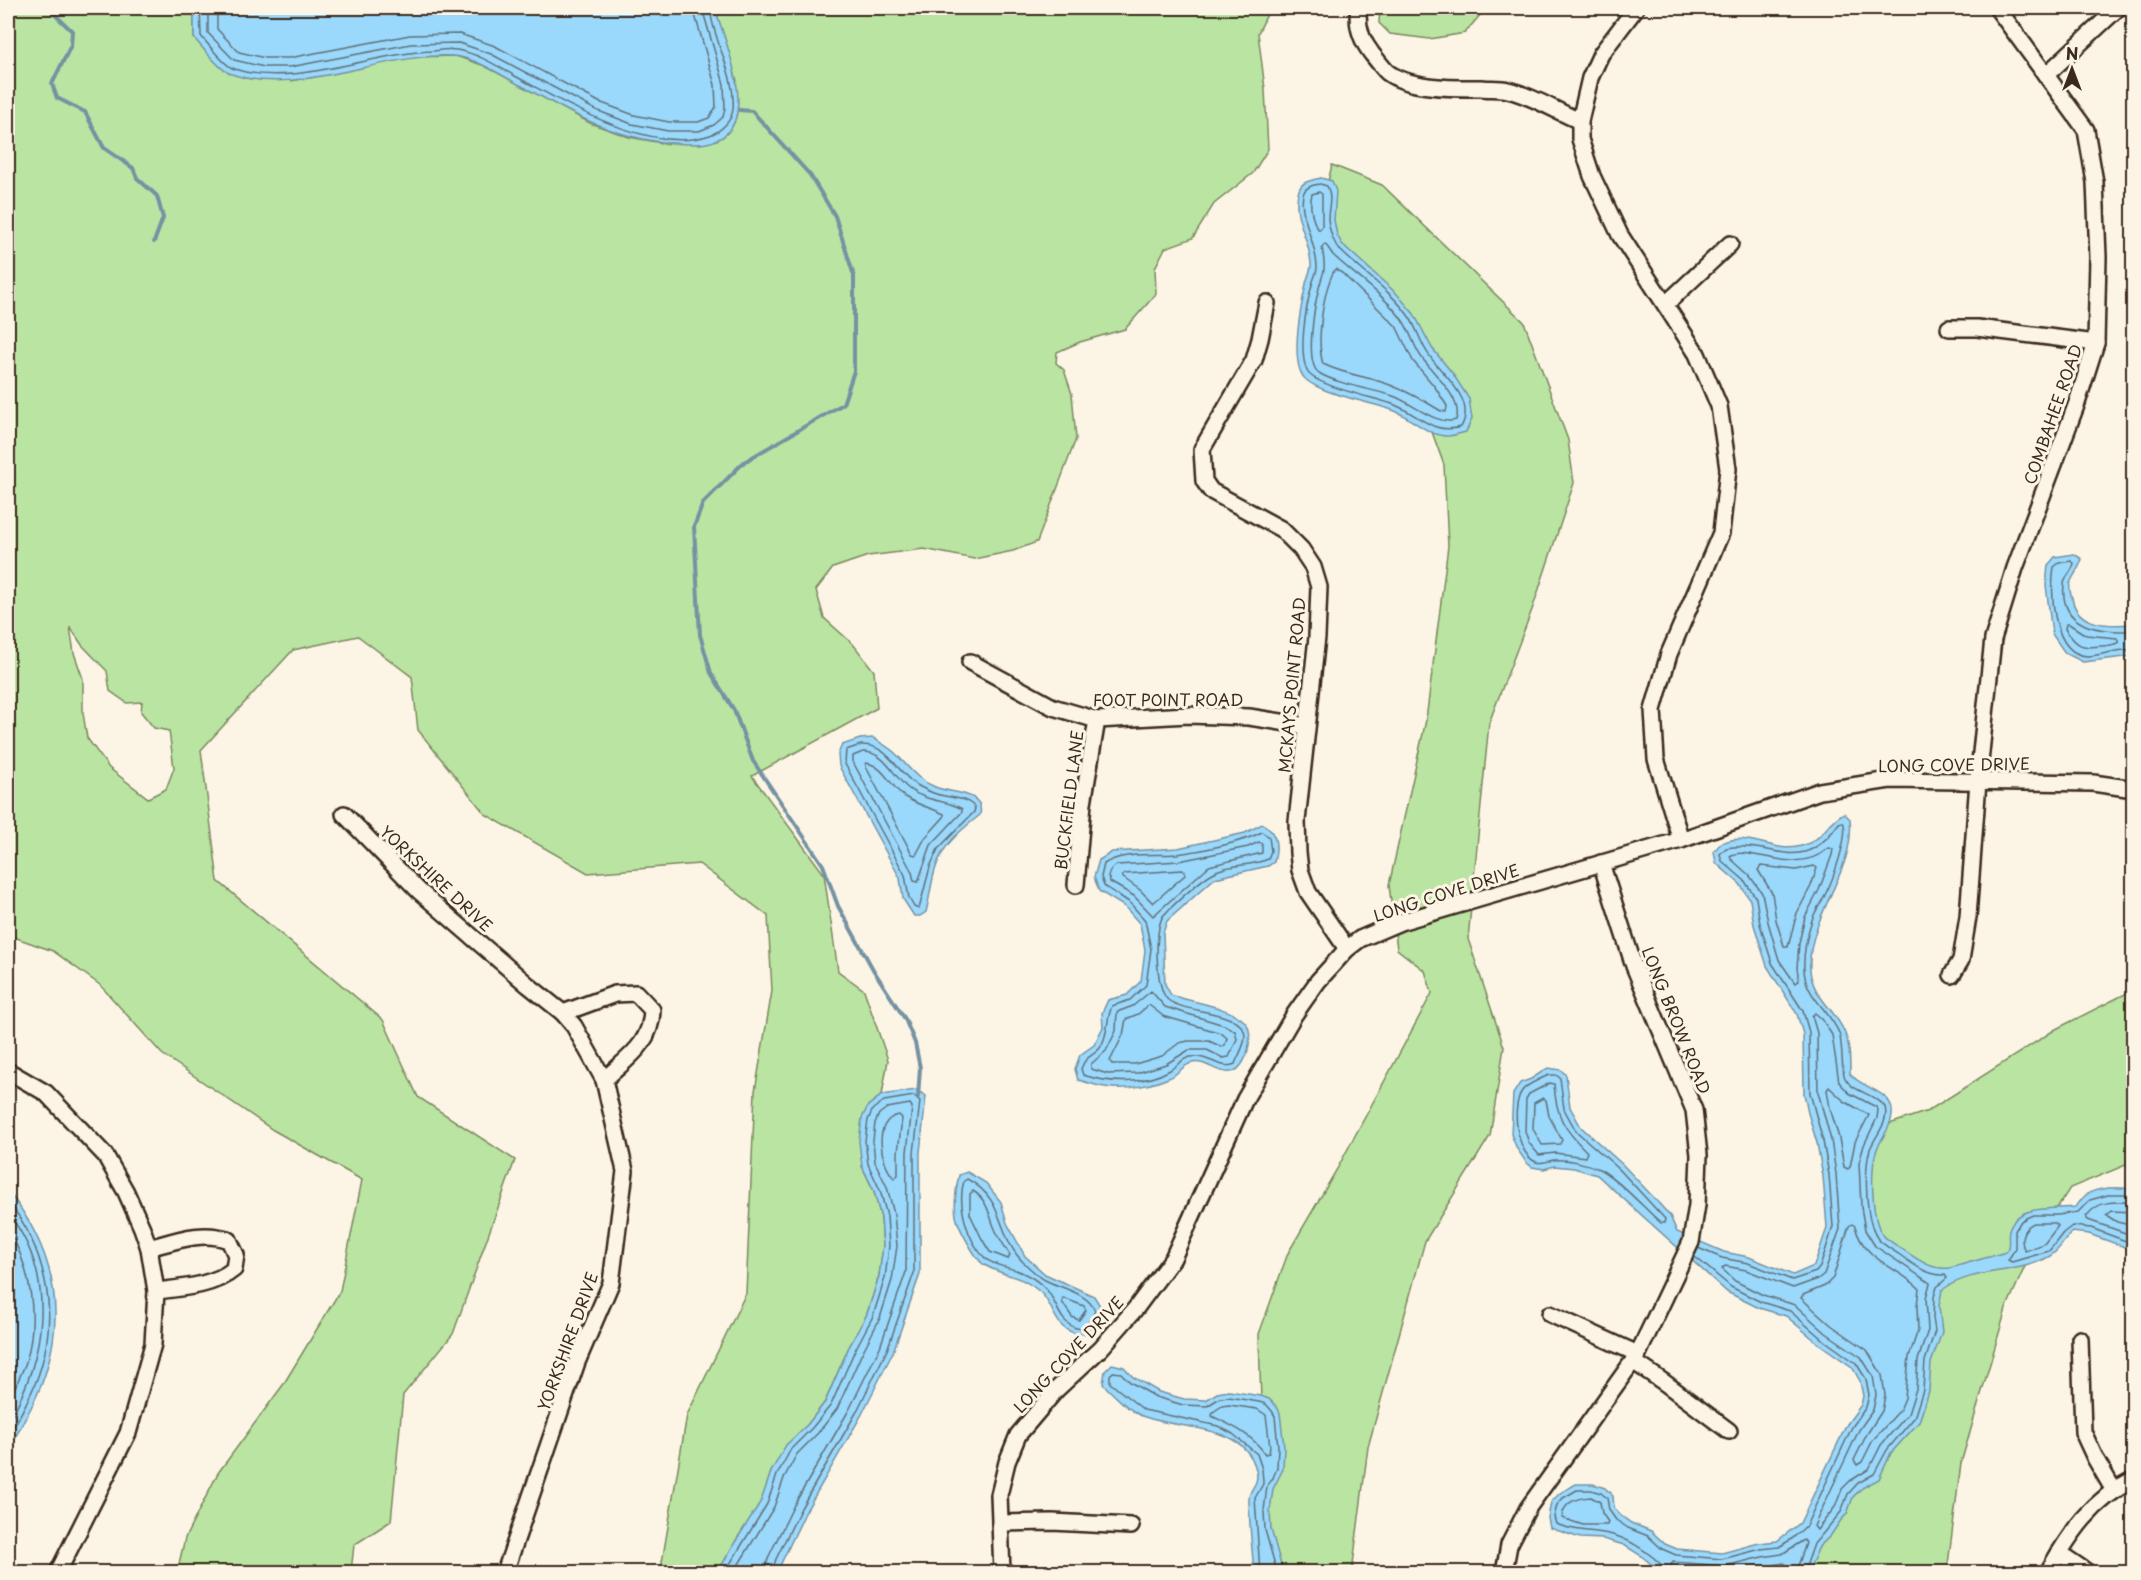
<svg xmlns="http://www.w3.org/2000/svg" width="2141" height="1580" font-family="'Playpen Sans',sans-serif">
  <style>
    .green { fill: #bae4a1; stroke: #7a8760; stroke-width: 1.5; fill-rule: evenodd }
    .water { fill: #9ad8fc; stroke: #7492a3; stroke-width: 1.5 }
    .lines { fill: none; stroke-linecap: round; stroke-linejoin: round }
    .shore { stroke: #617077; stroke-width: 1.5 }
    .stream { stroke: #7492a3; stroke-width: 4 }
    .minor-casing { stroke: #3b2a1e; stroke-width: 20 }
    .minor { stroke: #fcf5e5; stroke-width: 15 }
    .labels { text-anchor: middle; dominant-baseline: central; stroke-width: 6; stroke-linejoin: round; paint-order: stroke }
    .street-label { font-size: 16px; fill: #3b2a1e; stroke: #fcf5e5 }
  </style>
  <rect width="100%" height="100%" fill="#fcf5e5"/>
  <filter id="ink" filterUnits="userSpaceOnUse"><feTurbulence type="fractalNoise" baseFrequency=".0167" numOctaves="2"/><feDisplacementMap in="SourceGraphic" scale="12" xChannelSelector="R" yChannelSelector="G"/><feConvolveMatrix kernelMatrix="1 2 1 2 8 2 1 2 1" color-interpolation-filters="sRGB"/></filter>
  <g filter="url(#ink)">
    <!-- green -->
    <g class="green">
      <path d="M8,8H194V38L291,81L413,57L456,56L485,66L590,123L629,137L667,144L737,81L715,8H1270L1258,33L1265,89L1268,149L1253,173L1214,204L1193,238L1165,248L1155,268L1156,294L1125,329L1080,342L1057,352L1056,363L1064,370L1072,394L1076,439L1037,542L1013,551L974,559L924,549L868,556L833,568L816,590L824,618L853,644L874,671L877,708L752,776L824,874L838,971L864,990L888,1060L882,1095L868,1106L862,1166L874,1191L881,1218L883,1246L879,1276L867,1314L848,1349L825,1402L771,1472L762,1501L737,1539L718,1572H663L662,1562L687,1415L746,1293L755,1091L772,991L768,916L699,864L588,873L485,814L418,730L412,677L358,636L293,650L201,750L218,881L383,1020L418,1097L515,1160L453,1334L403,1395L391,1521L354,1545L351,1572H177L185,1538L218,1473L283,1385L340,1291L362,1180L273,1130L162,1054L100,985L53,951L8,935ZM70,627L82,645L107,671L110,691L127,703L142,702L141,712L154,728L169,731L174,768L166,789L148,798L109,768L87,738L83,713V679L74,653Z"/>
      <polygon points="1380,8 1486,8 1465,33 1430,39 1390,34 1379,23"/>
      <polygon points="1332,165 1382,185 1524,322 1568,440 1574,483 1533,607 1489,723 1468,939 1504,1047 1490,1136 1425,1241 1368,1447 1352,1572 1266,1572 1259,1334 1288,1253 1337,1169 1432,993 1425,971 1397,949 1389,885 1426,720 1448,546 1444,465 1417,391 1319,218"/>
      <polygon points="2133,990 2133,1162 2070,1188 2038,1237 2006,1309 1961,1463 1947,1572 1764,1572 1866,1438 1860,1134 1928,1111 2056,1029"/>
    </g>
    <!-- water -->
    <g class="water">
      <path d="M194,8H715C727,48 770,144 694,144C622,144 581,118 520,85C501,75 474,57 453,56C383,52 294,99 229,73C219,69 202,47 194,38Z"/>
      <path d="M1321,178L1332,181L1336,191L1334,220L1337,235L1342,244L1397,294L1414,314L1432,348L1453,374L1469,399L1472,419L1466,432C1460,433 1454,436 1448,436C1430,437 1411,418 1395,411C1373,402 1312,393 1302,375C1291,355 1301,306 1306,284C1307,278 1310,272 1311,267C1312,241 1290,216 1299,190C1302,181 1312,180 1321,178Z"/>
      <path d="M2074,554L2082,559C2080,567 2071,579 2070,584C2069,588 2071,595 2072,598C2077,627 2110,626 2133,624V656L2083,662L2065,653L2052,634L2046,585L2048,565L2055,557Z"/>
      <path d="M873,738C881,743 890,748 896,754C910,768 916,779 935,787C950,794 985,790 980,815C967,825 951,838 943,852C932,869 931,893 926,912L920,916H914L903,899L900,878L839,766L838,754L842,745L860,739Z"/>
      <path d="M1844,813L1850,819C1856,872 1807,916 1810,969C1811,994 1833,1008 1843,1029C1850,1042 1850,1060 1850,1074C1860,1086 1884,1091 1890,1103C1898,1119 1882,1136 1877,1149C1870,1167 1871,1220 1883,1235C1888,1241 1898,1246 1905,1251C1920,1261 1932,1270 1950,1268L2006,1252C2011,1245 2007,1238 2009,1230C2017,1203 2054,1210 2076,1207C2079,1203 2082,1198 2086,1195C2097,1187 2120,1186 2133,1190V1250L2089,1234L2072,1232C2065,1239 2059,1251 2050,1256C2016,1276 1976,1266 1942,1290L1939,1306L1942,1332L1931,1363L1929,1391L1919,1422L1891,1453L1879,1479L1862,1488L1853,1497L1847,1514L1841,1520L1831,1535L1819,1547L1808,1572H1661L1640,1555L1624,1545L1603,1539L1580,1538L1550,1528L1548,1518L1551,1502L1560,1493L1576,1484H1593L1605,1488L1613,1496L1614,1508L1620,1515L1631,1523L1651,1531L1665,1544L1677,1549L1722,1553L1759,1543L1777,1541L1800,1523L1847,1424L1861,1405L1863,1396L1860,1381L1852,1367L1818,1343L1786,1316L1759,1308L1727,1292L1597,1175L1574,1168L1554,1166L1544,1169L1532,1167L1526,1162L1517,1149L1511,1134L1513,1094L1520,1083L1531,1079L1548,1068L1561,1070L1566,1075L1570,1107L1581,1127L1623,1165L1655,1199L1670,1216L1677,1232L1724,1252L1749,1257L1793,1275L1814,1266L1827,1228L1823,1176L1817,1143L1808,1113L1804,1094L1803,1034L1797,1014L1767,966L1754,925L1750,900L1740,884L1716,863L1714,851C1717,848 1720,843 1724,842C1747,832 1774,852 1797,847C1824,842 1824,824 1844,813Z"/>
      <path d="M1262,824C1278,832 1278,847 1274,862L1268,866L1215,878L1167,921L1163,933L1165,984L1171,995C1191,1002 1231,1007 1245,1022C1256,1033 1246,1071 1231,1072C1216,1074 1207,1060 1192,1063C1185,1064 1179,1072 1173,1076C1154,1085 1126,1091 1105,1087C1096,1086 1087,1082 1078,1080L1075,1069L1080,1055L1094,1045L1103,1027L1102,1013L1108,1000L1127,995L1141,981L1145,950L1140,924L1125,907L1099,891L1094,877L1099,860L1112,852L1178,848L1245,833Z"/>
      <polygon points="916,1090 926,1096 920,1153 920,1274 893,1352 861,1416 806,1511 777,1572 718,1572 737,1539 761,1501 771,1472 786,1445 808,1424 825,1402 848,1349 867,1314 879,1276 883,1246 881,1218 874,1191 862,1166 859,1141 862,1118 868,1106 882,1095"/>
      <path d="M967,1172L986,1183L1001,1202L1007,1223L1025,1256L1045,1274L1094,1296L1102,1309L1097,1322L1084,1334C1053,1334 1057,1308 1040,1292C1021,1274 1003,1277 983,1264C975,1258 958,1227 956,1216C954,1203 956,1188 959,1175Z"/>
      <path d="M8,1191C49,1243 67,1301 47,1368C39,1397 22,1424 8,1451Z"/>
      <path d="M1112,1364L1124,1367L1133,1377L1159,1392L1184,1399L1206,1400L1217,1393L1229,1391L1261,1396L1269,1399L1277,1407L1280,1413L1284,1447L1283,1469L1273,1489L1270,1511L1271,1529L1283,1572H1254C1252,1548 1249,1523 1249,1499C1249,1488 1260,1485 1256,1470C1245,1422 1176,1430 1142,1416C1128,1410 1114,1395 1103,1384L1105,1371Z"/>
    </g>
    <g class="lines">
      <!-- shore -->
      <g class="shore">
        <path d="M200,8L201,36C208,44 223,64 232,68C289,90 373,52 434,51C441,50 450,49 457,50C477,53 497,66 515,76C566,103 651,156 710,135C721,131 732,121 733,109C736,74 713,42 710,8"/>
        <polyline points="208,8 208,33 234,60 264,67 290,67 411,44 459,43 491,54 596,110 632,124 668,131 699,131 714,125 723,117 725,108 724,84 702,8"/>
        <polyline points="217,8 217,29 239,52 265,58 289,58 410,35 460,34 495,46 599,102 634,115 669,122 698,122 709,118 716,107 715,85 693,8"/>
        <path d="M1320,184L1327,186C1333,197 1328,208 1328,219C1329,229 1332,238 1337,247C1360,271 1391,290 1410,318C1417,329 1420,341 1427,352C1439,373 1478,399 1461,427C1432,435 1420,415 1395,405C1377,398 1314,386 1307,371C1298,351 1306,306 1312,285C1313,279 1317,273 1317,268C1318,247 1296,209 1304,192C1307,186 1314,185 1320,184Z"/>
        <path d="M1319,192L1322,194V227L1319,230C1312,222 1309,205 1312,194Z"/>
        <path d="M1325,244C1328,247 1330,251 1333,255C1355,276 1385,295 1403,321C1411,333 1414,347 1422,358C1433,373 1464,400 1456,420C1436,426 1413,403 1393,396C1372,389 1336,384 1319,373C1304,363 1315,303 1319,288C1320,282 1323,276 1324,270C1325,263 1323,254 1322,247Z"/>
        <path d="M1335,269L1342,273L1396,326L1413,361L1435,387L1447,406L1446,412L1441,411C1419,397 1397,386 1372,379C1355,375 1339,372 1323,364C1316,341 1323,290 1335,269Z"/>
        <path d="M2066,624H2069L2086,635L2117,638L2119,642C2114,645 2107,646 2101,646C2081,649 2076,645 2065,629Z"/>
        <path d="M2134,631C2101,632 2059,629 2064,584C2065,576 2073,571 2074,563L2071,561L2059,563L2054,567C2050,591 2052,654 2087,656C2102,656 2118,648 2134,650"/>
        <path d="M861,745C888,744 896,771 915,784C922,788 930,792 936,794C949,798 968,797 975,808L974,812L938,849L930,867L919,909L914,907L909,898L905,875L845,764L846,750Z"/>
        <path d="M863,752C885,751 894,778 909,789C927,802 947,800 962,809V812L931,845L918,882L914,881L912,872L897,844L853,762V756Z"/>
        <path d="M866,763C884,765 891,788 905,797C917,805 932,808 944,814V817L925,838L916,855L912,854L866,767Z"/>
        <path d="M1262,832L1269,837L1271,851L1268,859C1251,867 1228,863 1211,874C1199,881 1172,906 1163,916C1154,929 1155,989 1168,1000C1183,1012 1225,1010 1241,1026C1251,1037 1239,1053 1235,1064C1221,1071 1208,1054 1190,1057C1183,1058 1177,1066 1170,1070C1144,1085 1111,1084 1083,1075L1081,1069C1086,1054 1092,1058 1100,1048C1109,1034 1106,1019 1112,1006L1130,1000L1146,985L1151,949L1145,920L1129,902L1104,886L1101,877L1104,864C1124,851 1154,856 1177,854C1201,851 1241,843 1262,832Z"/>
        <polygon points="1259,842 1262,844 1262,853 1209,866 1153,916 1134,896 1110,882 1108,876 1111,869 1117,865 1179,861 1248,847"/>
        <path d="M1829,848L1833,849L1832,855L1819,890L1805,917L1799,943L1797,968L1799,981L1795,983L1779,960L1768,922L1762,893L1749,875L1731,859L1730,856C1750,844 1794,878 1829,848Z"/>
        <polygon points="1761,866 1796,870 1814,866 1817,868 1811,886 1797,913 1788,947 1784,946 1776,920 1772,893 1758,870"/>
        <polygon points="1182,870 1185,871 1185,875 1153,903 1140,890 1122,877 1124,874"/>
        <polygon points="1151,991 1165,1007 1224,1025 1235,1031 1237,1039 1229,1057 1223,1058 1207,1050 1189,1050 1166,1064 1137,1073 1108,1074 1091,1069 1091,1064 1106,1051 1116,1031 1117,1012 1133,1006"/>
        <polygon points="1149,1005 1163,1016 1221,1033 1227,1038 1225,1045 1222,1047 1209,1041 1188,1041 1179,1043 1162,1056 1135,1064 1112,1064 1110,1061 1123,1035 1126,1019 1138,1014"/>
        <polygon points="1815,1013 1822,1019 1832,1035 1839,1082 1849,1093 1876,1107 1878,1110 1877,1118 1864,1145 1859,1163 1861,1207 1865,1230 1875,1246 1930,1283 1926,1298 1928,1330 1918,1360 1916,1389 1908,1414 1881,1445 1869,1469 1850,1481 1842,1489 1835,1507 1817,1530 1814,1526 1859,1430 1873,1410 1876,1395 1873,1376 1861,1357 1826,1333 1795,1305 1763,1295 1735,1281 1722,1269 1725,1266 1746,1270 1793,1288 1818,1279 1824,1274 1840,1229 1836,1174 1831,1140 1818,1092 1817,1033 1812,1016"/>
        <path d="M1549,1075H1556L1560,1078L1564,1109L1576,1131L1619,1169L1665,1219L1664,1223H1661C1645,1209 1616,1177 1599,1169C1586,1163 1567,1159 1554,1160C1547,1161 1542,1164 1536,1162C1516,1154 1511,1106 1522,1091C1525,1086 1542,1078 1549,1075Z"/>
        <path d="M1550,1083L1554,1084C1556,1117 1564,1129 1587,1152L1585,1157L1555,1153L1539,1155L1529,1143L1525,1131L1526,1099L1529,1094Z"/>
        <polygon points="1829,1087 1844,1101 1869,1115 1855,1142 1850,1167 1848,1169 1844,1167 1839,1138 1830,1108 1827,1090"/>
        <polygon points="1543,1098 1546,1100 1549,1116 1562,1140 1560,1144 1542,1145 1533,1129 1534,1103"/>
        <path d="M899,1115L902,1118L898,1152V1175L894,1178C880,1164 872,1119 899,1115Z"/>
        <path d="M967,1179C1006,1199 996,1235 1023,1262C1030,1268 1037,1276 1045,1280C1060,1288 1089,1293 1095,1311C1092,1318 1085,1330 1076,1328C1058,1322 1057,1301 1046,1289C1040,1283 1030,1276 1023,1273C1012,1267 994,1267 985,1258C967,1241 957,1203 964,1181Z"/>
        <path d="M973,1191C988,1200 989,1215 995,1229C999,1238 1005,1247 1010,1255L1008,1259L990,1252L982,1239L970,1214V1194Z"/>
        <polyline points="2134,1195 2108,1195 2090,1200 2078,1212 2058,1215 2033,1215 2026,1218 2021,1221 2015,1231 2015,1249 2008,1260 2012,1262 2049,1251 2063,1233 2072,1226 2091,1228 2134,1244"/>
        <path d="M8,1201C44,1247 59,1309 41,1367C34,1391 20,1415 8,1438"/>
        <path d="M2134,1203C2115,1201 2097,1200 2086,1217L2088,1220L2134,1236"/>
        <polyline points="2134,1212 2111,1211 2106,1215 2117,1222 2134,1226"/>
        <path d="M8,1213C58,1277 46,1356 8,1423"/>
        <path d="M2034,1223H2055L2058,1226L2044,1244L2025,1251C2019,1240 2022,1228 2034,1223Z"/>
        <path d="M1852,1224L1855,1226C1863,1260 1897,1267 1919,1288L1917,1306L1918,1330L1909,1357L1905,1398L1900,1410L1873,1440L1862,1462L1857,1465L1854,1460L1867,1434L1882,1411L1885,1395L1882,1375L1867,1350L1831,1325L1801,1298L1803,1295L1825,1286L1833,1278L1849,1226Z"/>
        <path d="M8,1229C31,1268 39,1318 26,1362C21,1376 13,1390 8,1404"/>
        <path d="M1698,1248L1722,1258L1748,1263L1792,1280L1816,1272L1820,1267L1833,1227L1829,1175L1823,1141L1810,1093L1809,1032L1803,1011L1772,963L1760,924L1756,898L1744,880L1722,861L1720,854L1726,848C1776,840 1801,878 1839,823L1843,822C1850,834 1832,882 1825,895C1821,903 1815,911 1812,920C1807,934 1803,954 1804,969C1805,997 1829,1009 1839,1033C1843,1044 1841,1071 1845,1078C1853,1093 1875,1093 1885,1107C1889,1123 1876,1134 1870,1149C1864,1169 1865,1222 1878,1239C1883,1245 1893,1250 1900,1255C1914,1265 1928,1276 1945,1275L1947,1278L1937,1287L1934,1297L1933,1318L1935,1331L1925,1361L1923,1390L1914,1418L1887,1450L1874,1474L1858,1483L1848,1494L1841,1512L1814,1544L1804,1572"/>
        <polygon points="1063,1298 1084,1306 1086,1310 1079,1320 1072,1317 1062,1302"/>
        <path d="M1229,1405L1257,1409L1266,1415L1270,1447L1269,1453L1265,1454C1252,1434 1232,1426 1212,1416L1213,1412L1222,1406Z"/>
        <path d="M1591,1497L1600,1502L1602,1513L1608,1522L1607,1525H1583L1562,1518C1563,1502 1576,1498 1591,1497Z"/>
        <polyline points="725,1572 767,1504 777,1475 791,1449 812,1428 831,1405 854,1352 873,1316 885,1278 889,1246 887,1216 880,1190 868,1164 865,1141 868,1120 873,1109 884,1101 914,1096 920,1101 914,1153 914,1273 887,1350 856,1413 801,1508 776,1559 772,1572"/>
        <polyline points="734,1572 774,1507 784,1478 797,1454 818,1433 837,1409 861,1355 880,1318 892,1280 897,1246 894,1214 887,1187 875,1162 873,1141 875,1123 879,1114 887,1108 910,1104 912,1107 907,1152 906,1272 880,1347 849,1410 794,1505 769,1556 764,1572"/>
        <polyline points="1260,1572 1255,1498 1263,1484 1263,1481 1262,1469 1257,1454 1233,1434 1218,1426 1144,1410 1110,1383 1110,1375 1113,1372 1121,1373 1130,1382 1156,1397 1183,1405 1207,1406 1220,1398 1229,1397 1259,1402 1266,1404 1272,1411 1275,1416 1278,1447 1277,1468 1273,1478 1267,1486 1264,1511 1265,1530 1277,1572"/>
        <path d="M1665,1572C1664,1565 1659,1563 1654,1558C1639,1546 1622,1535 1603,1533C1585,1530 1573,1531 1556,1524L1554,1517L1557,1505L1563,1498L1577,1490H1591L1601,1493L1607,1498L1609,1510L1616,1520L1628,1528L1648,1536L1662,1549L1676,1555L1722,1559L1761,1549L1779,1547L1793,1538L1806,1526L1852,1427L1866,1407L1869,1395L1866,1379L1856,1363L1821,1338L1790,1311L1761,1302L1731,1287L1694,1256"/>
        <polyline points="1672,1572 1671,1565 1673,1562 1725,1566 1762,1557 1782,1554 1804,1540 1806,1543 1796,1572"/>
        <polyline points="1736,1572 1784,1563 1787,1565 1787,1572"/>
      </g>
      <!-- stream -->
      <g class="stream">
        <polyline points="48,8 72,31 71,45 52,84 57,98 85,112 104,148 133,168 137,178 157,196 163,218 154,242"/>
        <polyline points="739,110 752,111 810,175 835,216 854,276 854,371 843,404 744,462 703,503 694,527 700,635 711,673 734,710 753,761 823,865 838,906 874,971 905,1019 915,1043 920,1068 918,1097"/>
      </g>
      <!-- minor casing -->
      <g class="minor-casing">
        <g id="minor">
          <path d="M1359,8C1356,25 1361,40 1372,54C1377,60 1382,67 1387,72C1409,89 1454,88 1481,88C1490,89 1500,88 1508,90C1533,96 1556,111 1580,121"/>
          <polyline points="1636,8 1601,54 1590,78 1580,121 1580,139 1592,176 1620,235 1697,354 1719,406 1728,469 1721,533 1669,654 1653,710 1656,759 1681,840"/>
          <polyline points="2046,75 2118,8"/>
          <polyline points="1267,303 1260,339 1254,360 1202,449 1204,481 1211,491 1281,529 1301,549 1313,567 1319,587 1317,637 1297,821 1298,853 1300,870 1308,892 1347,949"/>
          <polyline points="1666,304 1730,244"/>
          <polyline points="1949,328 1977,328 2096,343"/>
          <polyline points="970,662 1053,707 1097,720 1188,715 1249,717 1306,726"/>
          <polyline points="344,814 419,891 528,985 563,1013 574,1026 604,1080 625,1171 611,1283 577,1362 505,1572"/>
          <polyline points="1076,885 1083,803 1097,720"/>
          <polyline points="1952,975 1961,960 1968,917 1978,781 1993,639 2015,568 2077,403 2096,343 2098,257 2095,182 2086,130 1997,8"/>
          <path d="M563,1013L615,994L636,993L652,1010C651,1045 628,1057 604,1080"/>
          <polyline points="8,1071 46,1093 105,1155 126,1192 142,1228 149,1248 156,1291 153,1344 128,1433 58,1572"/>
          <path d="M149,1248C175,1241 202,1230 229,1240L236,1255L234,1269C214,1286 182,1288 156,1291"/>
          <polyline points="1550,1314 1638,1354"/>
          <polyline points="2080,1339 2083,1432 2095,1458 2113,1489"/>
          <polyline points="1633,1361 1665,1383 1729,1431"/>
          <polyline points="1000,1523 1052,1522 1131,1526"/>
          <polyline points="2059,1553 2087,1572"/>
          <polyline points="1002,1572 999,1495 1007,1462 1018,1435 1056,1390 1101,1348 1136,1308 1173,1258 1245,1099 1294,1015 1318,981 1347,949 1360,939 1400,922 1681,840 1820,791 1890,780 2093,783 2134,789"/>
          <polyline points="1504,1572 1509,1545 1528,1508 1638,1354 1691,1242 1697,1205 1699,1155 1694,1110 1634,966 1601,863"/>
          <path d="M2048,1572C2070,1533 2092,1500 2134,1479"/>
        </g>
      </g>
      <!-- minor -->
      <use href="#minor" class="minor"/>
    </g>
  </g>
  <g class="labels">
    <!-- street labels -->
    <g class="street-label">
      <text transform="translate(2052 414) rotate(-71)">COMBAHEE ROAD</text>
      <text transform="translate(1291 685) rotate(-85)">MCKAYS POINT ROAD</text>
      <text x="1168" y="699">FOOT POINT ROAD</text>
      <text transform="translate(1954 764) rotate(-1)">LONG COVE DRIVE</text>
      <text transform="translate(1068 800) rotate(-83)">BUCKFIELD LANE</text>
      <text transform="translate(437 878) rotate(43)">YORKSHIRE DRIVE</text>
      <text transform="translate(1446 892) rotate(-18)">LONG COVE DRIVE</text>
      <text transform="translate(1677 1020) rotate(68)">LONG BROW ROAD</text>
      <text transform="translate(567 1341) rotate(-70)">YORKSHIRE DRIVE</text>
      <text transform="translate(1068 1354) rotate(-47)">LONG COVE DRIVE</text>
    </g>
  </g>
  <!-- margin -->
  <rect width="2141" height="1580" fill="none" stroke="#fcf5e5" stroke-width="30"/>
  <rect x="15" y="15" width="2111" height="1550" fill="none" stroke="#3b2a1e" stroke-width="2" filter="url(#ink)"/>
  <!-- north arrow -->
  <g transform="translate(2072 69)" stroke="#fcf5e5" stroke-width="4.5" paint-order="stroke">
  <path d="M0-4.5L10 22L0 15L-10 22Z" fill="#3b2a1e"/>
  <text y="-9" font-size="16" font-weight="bold" text-anchor="middle" fill="#3b2a1e">N</text>
  </g>
</svg>
